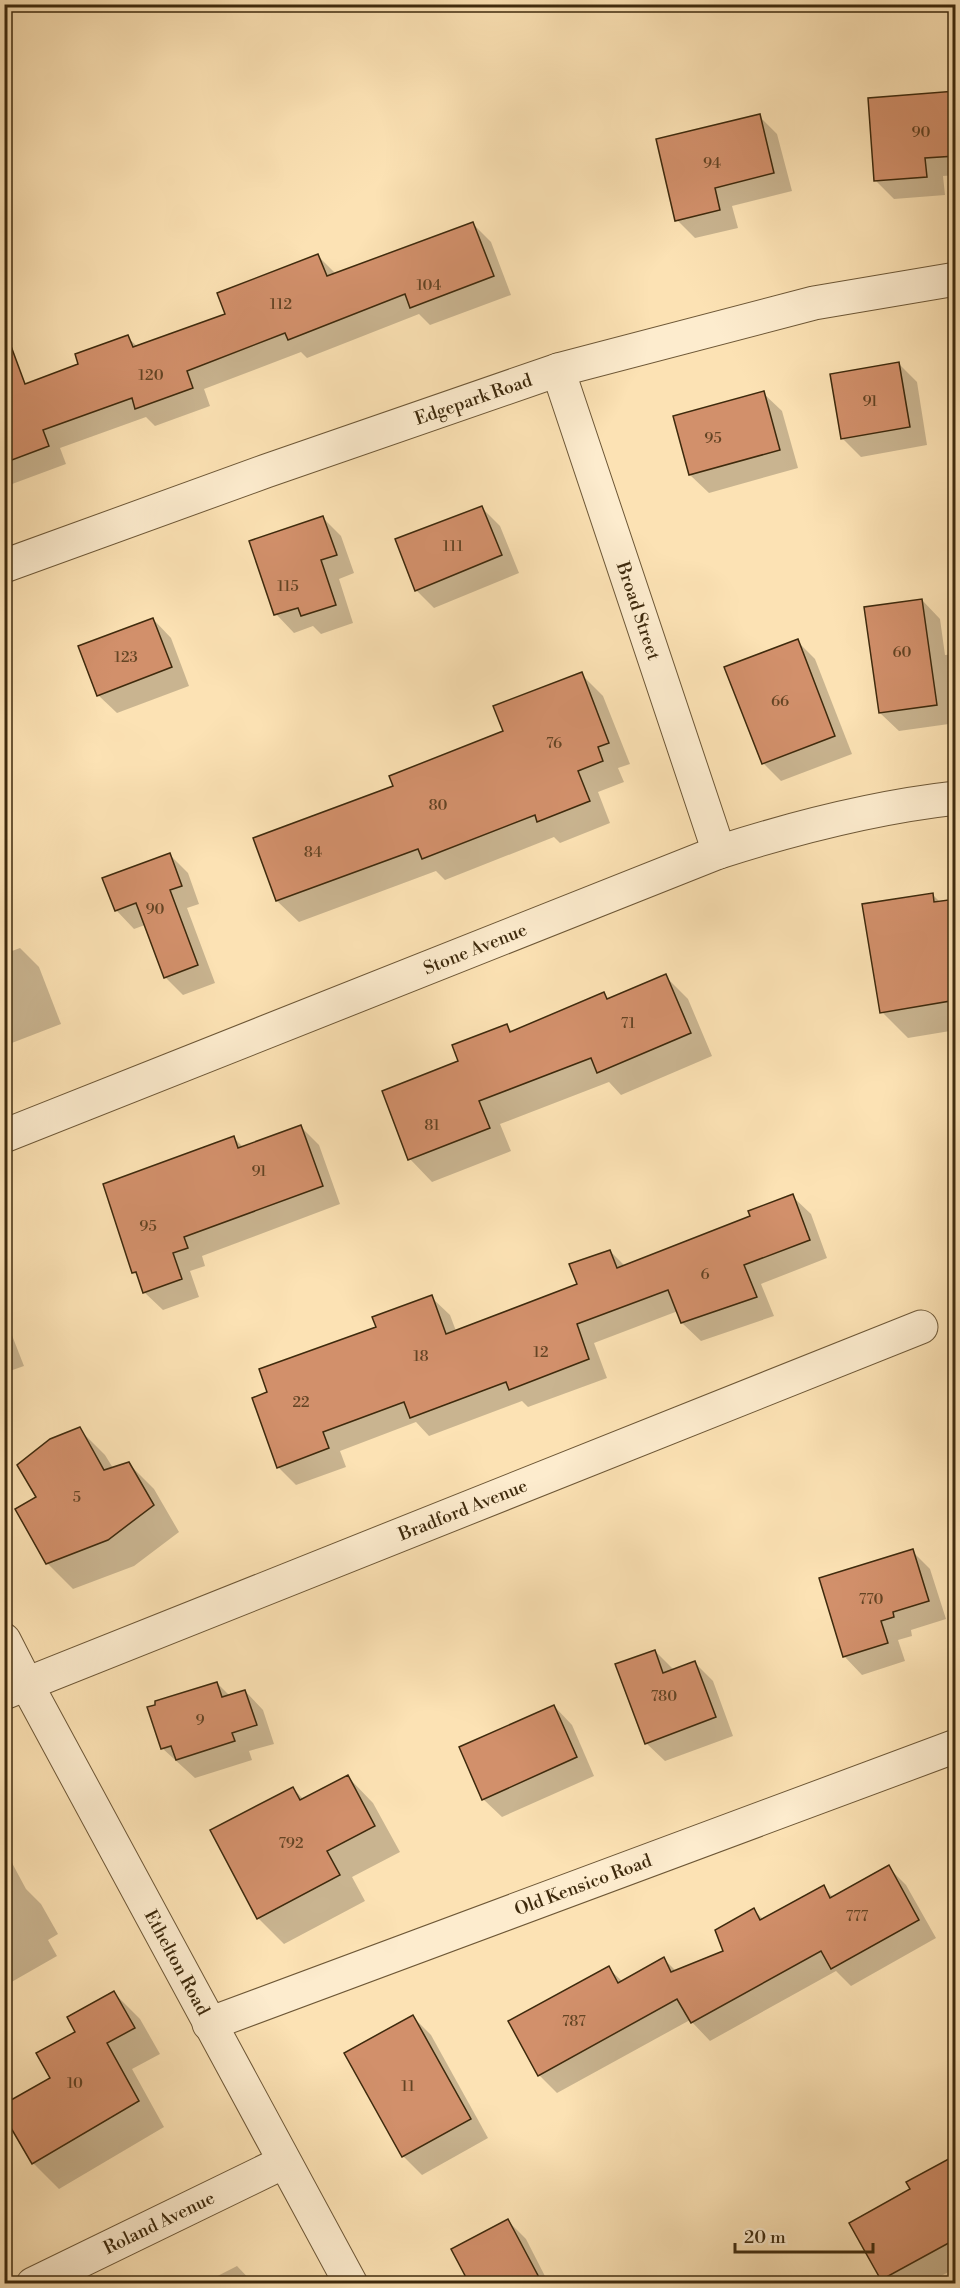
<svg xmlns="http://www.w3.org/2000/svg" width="960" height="2288" font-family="'Libre Bodoni',serif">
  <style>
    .shadow { fill: #0003 }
    .building { fill: #d2906b; stroke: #3e2a0d; stroke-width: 1.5 }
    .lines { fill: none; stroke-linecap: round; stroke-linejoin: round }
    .minor-casing { stroke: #6e5837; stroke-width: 35 }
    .minor { stroke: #fdecce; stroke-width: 33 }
    .labels { text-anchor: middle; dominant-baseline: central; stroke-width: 5; stroke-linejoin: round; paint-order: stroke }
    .number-label { font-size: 15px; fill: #634424 }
    .street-label { font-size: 18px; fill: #3e2a0d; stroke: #fdecce }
  </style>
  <rect width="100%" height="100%" fill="#fce2b4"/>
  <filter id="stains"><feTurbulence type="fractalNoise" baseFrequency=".00333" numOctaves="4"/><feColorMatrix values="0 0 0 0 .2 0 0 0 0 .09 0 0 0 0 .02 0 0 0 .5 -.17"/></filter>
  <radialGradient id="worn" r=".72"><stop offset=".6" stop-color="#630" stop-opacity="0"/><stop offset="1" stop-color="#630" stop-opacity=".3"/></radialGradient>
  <!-- shadow -->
  <g class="shadow">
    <polygon points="956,93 956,175 943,176 945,195 894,199 875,180"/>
    <polygon points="759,116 777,134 792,191 732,206 738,228 695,238 677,220"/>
    <polygon points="473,224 491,242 511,295 430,325 419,314 307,358 301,352 204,389 210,406 155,426 146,417 60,448 66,464 4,487 4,394 80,365 127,337 138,347 227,315 318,256 336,274"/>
    <polygon points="899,364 917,382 927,445 861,457 842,438"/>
    <polygon points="763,393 782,411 798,468 709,493 690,475"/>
    <polygon points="482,508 500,526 519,573 434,608 416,590"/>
    <polygon points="323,518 341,536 354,573 339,579 353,623 321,634 313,626 294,633 276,614"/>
    <polygon points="922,600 940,619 945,655 956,654 956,723 899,731 880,713"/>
    <polygon points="153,619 171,638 189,686 117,713 98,695"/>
    <polygon points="797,641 815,659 852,754 781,781 763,763"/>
    <polygon points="581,674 603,696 630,764 618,768 624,782 598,792 610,823 560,843 554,837 445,880 436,871 299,922 277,901 255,839 395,787 505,732"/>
    <polygon points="169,854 188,873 199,904 187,908 215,983 183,995 165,977 145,925 134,929 116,910"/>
    <polygon points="932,894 941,903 956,901 956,1030 908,1038 882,1012"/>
    <polygon points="20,948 39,967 61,1024 4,1046 4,954"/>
    <polygon points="665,976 688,999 712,1056 621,1095 609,1082 500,1124 511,1151 432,1182 410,1159 460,1062 506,1026 513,1032 604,994 609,1000"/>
    <polygon points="301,1127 319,1145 340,1204 202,1256 205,1266 190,1271 199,1297 163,1310 144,1292 140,1278 134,1272 234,1138 244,1148"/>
    <polygon points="792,1196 811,1214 827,1258 761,1284 774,1316 701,1341 682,1323 678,1311 594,1343 607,1378 528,1407 522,1401 429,1436 416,1422 340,1451 346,1467 296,1485 278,1467 269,1393 431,1297 450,1315 456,1331 579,1285 610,1251 625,1266 752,1217"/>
    <polygon points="4,1315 24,1366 4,1373"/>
    <polygon points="79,1429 105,1455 113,1468 128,1463 154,1489 179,1532 134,1566 73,1589 47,1563 38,1497"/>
    <polygon points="912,1551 930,1569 946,1619 911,1630 912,1636 898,1640 905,1661 862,1675 844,1656"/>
    <polygon points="655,1651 674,1670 694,1662 713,1681 733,1736 665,1761 646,1743"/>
    <polygon points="217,1683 230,1696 245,1691 263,1710 274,1744 249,1751 252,1760 195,1778 162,1748"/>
    <polygon points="554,1706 572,1725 594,1776 502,1817 483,1799"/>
    <polygon points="348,1777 373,1803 400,1852 352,1877 365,1901 284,1944 258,1918 212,1830 293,1788 304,1800"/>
    <polygon points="4,1848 26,1889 41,1904 58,1934 48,1940 57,1956 8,1984 4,1980"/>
    <polygon points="888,1867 906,1885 936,1938 851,1986 836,1971 710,2041 690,2020 557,2093 539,2075 608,1968 623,1982 664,1959 676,1971 725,1952 754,1910 764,1920 823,1887 834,1898"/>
    <polygon points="114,1993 140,2019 160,2054 132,2069 164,2127 59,2189 33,2163 52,2079 77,2033"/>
    <polygon points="413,2017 431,2035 488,2138 422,2175 403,2156 347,2054"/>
    <polygon points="956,2163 956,2268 926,2284 886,2284 882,2279"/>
    <polygon points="508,2221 526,2239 549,2284 470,2284 453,2250"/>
    <polygon points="237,2266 254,2284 202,2284"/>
    <polygon points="776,2280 780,2284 770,2284"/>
  </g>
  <!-- building -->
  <g class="building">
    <polygon points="956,91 956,156 925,158 927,177 874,181 868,98"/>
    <polygon points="760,114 774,173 715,188 720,210 675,221 656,139"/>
    <polygon points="473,222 494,276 410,308 405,294 288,340 285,333 187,371 193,388 135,409 132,398 43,430 49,446 4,463 4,338 8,338 25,384 78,364 75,354 128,335 133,347 225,314 217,293 318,254 327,276"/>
    <polygon points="899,362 910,427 841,439 830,374"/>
    <polygon points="764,391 780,450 689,475 673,416"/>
    <polygon points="482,506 502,555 415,591 395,539"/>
    <polygon points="323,516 337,555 321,560 336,605 301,616 298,608 274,615 249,541"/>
    <polygon points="922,599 937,705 879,713 864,607"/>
    <polygon points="153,618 172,667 97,696 78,646"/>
    <polygon points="798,639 835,736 762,764 724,667"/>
    <polygon points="582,672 609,743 598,747 603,761 578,771 590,801 537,822 535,815 422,859 418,849 276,901 253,838 393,786 389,776 503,731 493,706"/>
    <polygon points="170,853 182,886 170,890 198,965 164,978 136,903 115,911 102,878"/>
    <polygon points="933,893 934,902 956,899 956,1000 880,1013 862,904"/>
    <polygon points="666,974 691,1033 597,1073 591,1058 479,1101 490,1128 408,1160 382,1091 458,1061 452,1045 507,1024 510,1032 604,992 607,999"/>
    <polygon points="301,1125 323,1186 184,1237 188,1248 173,1253 182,1279 143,1293 136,1272 132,1273 103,1184 234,1136 238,1148"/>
    <polygon points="793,1194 810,1240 744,1265 757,1297 681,1323 668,1290 577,1324 589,1359 509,1390 506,1382 410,1418 404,1402 323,1432 329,1448 277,1468 252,1398 267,1392 259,1369 376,1327 372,1317 432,1295 446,1334 577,1284 569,1264 610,1250 617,1268 750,1216 748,1211"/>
    <polygon points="80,1427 104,1470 129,1462 154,1505 108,1540 46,1564 15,1509 36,1497 17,1465 50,1439"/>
    <polygon points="913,1549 929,1601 893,1612 894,1617 881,1621 888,1643 843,1657 819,1578"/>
    <polygon points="655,1650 663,1673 695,1661 716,1717 645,1744 615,1664"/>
    <polygon points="217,1682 222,1697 245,1690 257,1725 232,1733 235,1741 176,1760 171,1746 161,1749 147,1707 155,1705 155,1701"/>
    <polygon points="554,1705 577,1757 482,1800 459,1747"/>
    <polygon points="348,1775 375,1826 327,1851 340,1875 257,1919 210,1830 293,1787 300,1800"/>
    <polygon points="889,1865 919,1920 831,1969 821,1951 691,2023 677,1999 538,2076 508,2021 609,1966 618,1983 664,1957 671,1972 723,1951 715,1930 754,1908 760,1920 824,1885 830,1898"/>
    <polygon points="114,1991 135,2028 107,2043 139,2101 32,2164 4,2116 4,2104 50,2078 36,2053 75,2032 67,2017"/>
    <polygon points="413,2015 471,2119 402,2157 344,2053"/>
    <polygon points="956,2155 956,2239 881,2280 849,2223 910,2189 906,2182"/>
    <polygon points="508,2219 542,2283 469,2283 451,2249"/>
  </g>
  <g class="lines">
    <!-- minor casing -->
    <g class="minor-casing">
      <g id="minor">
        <path id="s1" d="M558,370L719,852"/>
        <path id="s2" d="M4,566L266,471L558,370L814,303L956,279"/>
        <path id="s3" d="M4,1136L719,852C797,827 875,807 956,798"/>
        <path id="s4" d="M4,1640L27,1685L351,2284"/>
        <path id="s5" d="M4,1693L921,1327"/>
        <path id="s6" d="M209,2024L956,1746"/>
        <path id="s7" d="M33,2284L284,2162"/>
      </g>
    </g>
    <!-- minor -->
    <use href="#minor" class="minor"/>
  </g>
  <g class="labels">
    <!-- number labels -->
    <g class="number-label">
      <text x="921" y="132">90</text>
      <text x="712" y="163">94</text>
      <text x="429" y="285">104</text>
      <text x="281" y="304">112</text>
      <text x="151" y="375">120</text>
      <text x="870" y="401">91</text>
      <text x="713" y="438">95</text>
      <text x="453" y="546">111</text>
      <text x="288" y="586">115</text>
      <text x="902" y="652">60</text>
      <text x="126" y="657">123</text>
      <text x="780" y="701">66</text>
      <text x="554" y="743">76</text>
      <text x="438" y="805">80</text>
      <text x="313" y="852">84</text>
      <text x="155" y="909">90</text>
      <text x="628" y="1023">71</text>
      <text x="432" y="1125">81</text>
      <text x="259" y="1171">91</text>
      <text x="148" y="1226">95</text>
      <text x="705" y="1274">6</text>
      <text x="541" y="1352">12</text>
      <text x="421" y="1356">18</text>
      <text x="301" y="1402">22</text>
      <text x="77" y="1497">5</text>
      <text x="871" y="1599">770</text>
      <text x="664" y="1696">780</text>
      <text x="200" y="1720">9</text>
      <text x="291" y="1843">792</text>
      <text x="857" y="1916">777</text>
      <text x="574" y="2021">787</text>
      <text x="75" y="2083">10</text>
      <text x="408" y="2086">11</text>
    </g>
    <!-- street labels -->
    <g class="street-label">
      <text stroke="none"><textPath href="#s2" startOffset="498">Edgepark Road</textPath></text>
      <text stroke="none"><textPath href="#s1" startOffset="254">Broad Street</textPath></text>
      <text stroke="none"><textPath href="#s3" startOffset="507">Stone Avenue</textPath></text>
      <text stroke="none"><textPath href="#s5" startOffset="494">Bradford Avenue</textPath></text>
      <text stroke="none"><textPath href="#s6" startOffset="399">Old Kensico Road</textPath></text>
      <text stroke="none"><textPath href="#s4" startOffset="366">Ethelton Road</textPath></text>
      <text stroke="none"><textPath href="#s7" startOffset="140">Roland Avenue</textPath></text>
    </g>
  </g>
  <!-- margin -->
  <rect width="960" height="2288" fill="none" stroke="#fce2b4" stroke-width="24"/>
  <rect x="6" y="6" width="948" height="2276" fill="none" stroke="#3e2a0d" stroke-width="3"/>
  <rect x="12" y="12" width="936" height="2264" fill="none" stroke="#3e2a0d" stroke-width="1.5"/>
  <!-- scale -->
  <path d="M735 2243v9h138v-9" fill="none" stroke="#3e2a0d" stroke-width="3"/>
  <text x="744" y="2243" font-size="18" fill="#3e2a0d" stroke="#fdecce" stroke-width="4.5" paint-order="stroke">20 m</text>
  <rect width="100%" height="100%" filter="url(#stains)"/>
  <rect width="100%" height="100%" fill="url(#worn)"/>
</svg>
